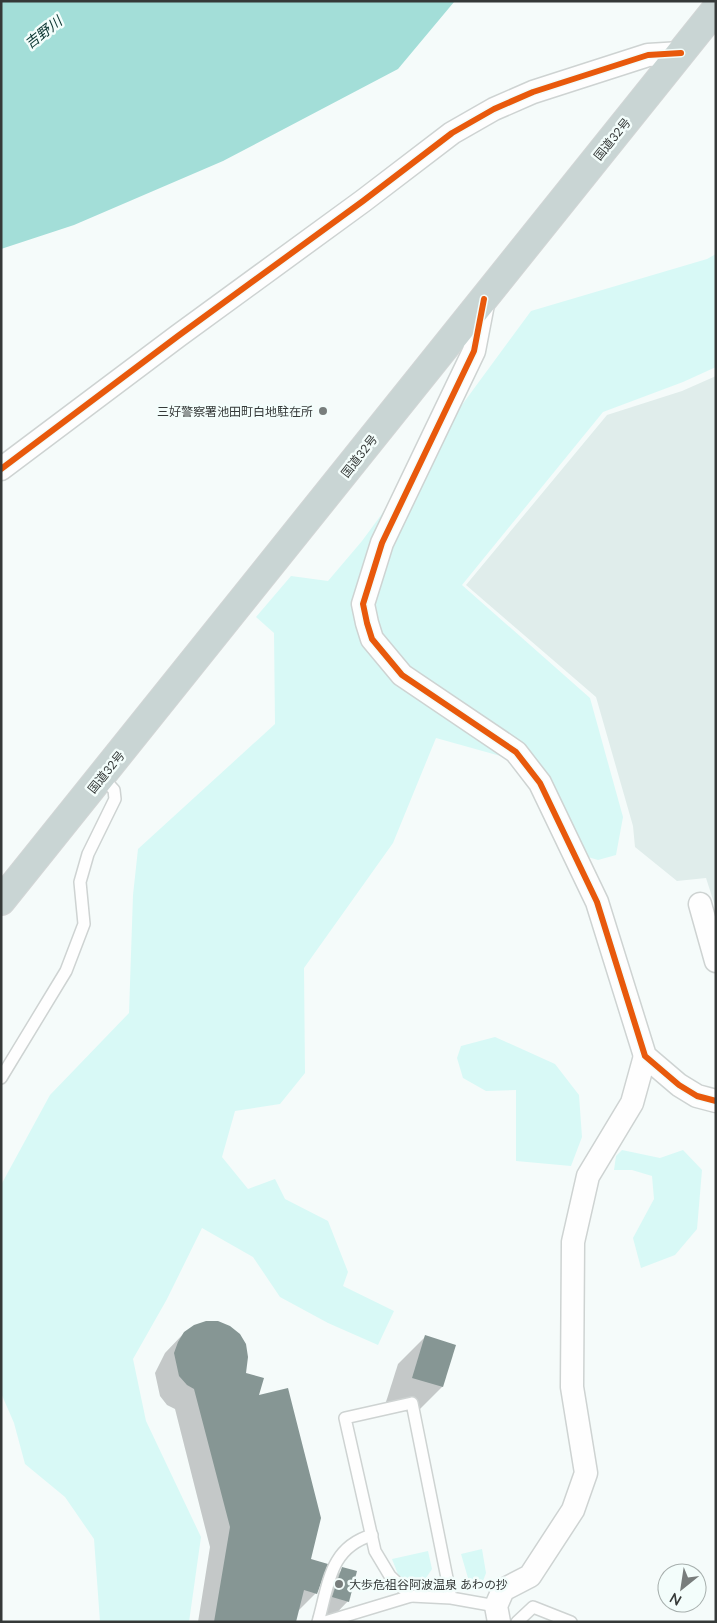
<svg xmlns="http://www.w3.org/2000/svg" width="717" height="1623" font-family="Lato,'Noto Sans JP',sans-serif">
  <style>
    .built { fill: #e0edeb }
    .green { fill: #d8f9f6 }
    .water { fill: #a3ded8 }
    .shadow { fill: #0003 }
    .building { fill: #869694 }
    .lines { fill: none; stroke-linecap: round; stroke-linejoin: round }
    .lane-casing { stroke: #ced3d2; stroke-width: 14 }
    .street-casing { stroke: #ced3d2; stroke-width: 25 }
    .highway-casing { stroke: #d3d6d6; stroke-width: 30 }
    .lane { stroke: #fefefe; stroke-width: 11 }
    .street { stroke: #fefefe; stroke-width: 22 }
    .highway { stroke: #c9d5d4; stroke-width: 28 }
    .cycleway-casing { stroke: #f3fdfb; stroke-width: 9 }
    .cycleway { stroke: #e8590c; stroke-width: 6 }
    .poi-dot { fill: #787d7c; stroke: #f3fdfb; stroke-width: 2 }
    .labels { text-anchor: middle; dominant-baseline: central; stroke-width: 5; stroke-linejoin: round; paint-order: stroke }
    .street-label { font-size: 12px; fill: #353938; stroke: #f3fdfb }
    .poi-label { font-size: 12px; fill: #353938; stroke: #f3fdfb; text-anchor: end }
    .water-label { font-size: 14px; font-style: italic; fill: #08322e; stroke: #f3fdfb }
  </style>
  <rect width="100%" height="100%" fill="#f5fbfa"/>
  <!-- built -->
  <polygon class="built" points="716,376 716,909 706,878 677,881 635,847 633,826 596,697 466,585 607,415 682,391"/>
  <!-- green -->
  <g class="green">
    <polygon points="716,254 716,367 683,382 603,412 462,585 590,698 623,817 616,855 598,860 578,854 571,819 504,757 436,738 393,843 304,968 305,1073 280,1104 235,1111 222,1157 248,1189 275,1179 285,1199 328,1221 348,1272 343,1286 394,1311 378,1345 328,1323 280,1297 253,1257 202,1228 167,1299 133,1359 146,1421 201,1537 189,1622 100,1622 94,1539 65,1497 25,1464 14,1423 1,1393 1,1185 50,1095 129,1013 133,895 138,849 275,724 274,633 256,617 291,576 328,581 362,541 531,311 707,259"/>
    <polygon points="495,1037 555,1064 579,1095 582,1137 571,1166 516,1161 516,1090 486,1091 463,1078 457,1058 461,1046"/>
    <polygon points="622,1150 660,1158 683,1150 702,1170 697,1229 675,1255 641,1268 633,1238 654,1199 652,1176 632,1170 614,1170 616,1156"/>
    <polygon points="482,1549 486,1573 483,1581 468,1578 461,1554"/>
    <polygon points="428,1551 432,1569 424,1581 416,1585 399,1577 392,1559"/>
  </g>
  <!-- water -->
  <polygon class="water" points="1,1 458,1 454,2 398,69 223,161 74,225 1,249"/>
  <!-- shadow -->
  <g class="shadow">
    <polygon points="185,1332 244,1374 257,1397 310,1560 316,1593 297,1612 295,1622 198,1622 210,1547 175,1409 167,1405 160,1396 155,1373 165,1353"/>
    <polygon points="425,1337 455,1346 442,1387 415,1414 385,1405 398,1364"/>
    <polygon points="343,1569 348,1601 328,1622 312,1618 322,1590"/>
  </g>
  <!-- building -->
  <g class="building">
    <polygon points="206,1321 218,1321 230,1326 240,1334 246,1344 248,1357 246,1373 264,1378 259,1395 288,1388 321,1518 311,1559 328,1564 317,1594 304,1590 296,1622 214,1622 230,1527 194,1389 187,1385 179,1376 174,1353 178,1342 184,1332 194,1325"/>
    <polygon points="425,1335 456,1345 443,1387 412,1378"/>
    <polygon points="342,1567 357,1571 349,1602 332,1597"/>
  </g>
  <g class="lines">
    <!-- lane casing -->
    <g class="lane-casing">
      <g id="lane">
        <polyline points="1,1078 66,971 84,924 80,882 88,854 115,799 114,790 101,776"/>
        <polyline points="451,1598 412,1403 345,1418 375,1551 390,1576 411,1596 451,1598 496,1606"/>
        <path d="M318,1622C329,1584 329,1548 372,1535"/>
        <polyline points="325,1622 411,1596"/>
        <polyline points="517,1622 533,1607 571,1622"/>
      </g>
    </g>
    <!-- street casing -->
    <g class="street-casing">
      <g id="street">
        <polyline points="484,299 474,351 382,543 363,604 367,623 372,639 402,675 516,752 540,783 597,902 645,1056 679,1085 697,1096 716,1101"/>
        <polyline points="1,469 178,336 363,201 452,133 494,109 533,92 648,55 681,53"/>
        <polyline points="700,904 716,961"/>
        <polyline points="499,1622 496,1606 503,1590 530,1576 573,1510 586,1473 572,1387 573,1242 588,1176 632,1103 645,1056"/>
      </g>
    </g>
    <!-- highway casing -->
    <g class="highway-casing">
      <polyline id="highway" points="1,901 716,9"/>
    </g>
    <!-- lane -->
    <use href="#lane" class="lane"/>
    <!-- street -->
    <use href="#street" class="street"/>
    <!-- highway -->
    <use href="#highway" class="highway"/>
    <!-- cycleway casing -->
    <g class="cycleway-casing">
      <g id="cycleway">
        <polyline points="484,299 474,351 382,543 363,604 367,623 372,639 402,675 516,752 540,783 597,902 645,1056 679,1085 697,1096 716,1101"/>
        <polyline points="1,469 178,336 363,201 452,133 494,109 533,92 648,55 681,53"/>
      </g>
    </g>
    <!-- cycleway -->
    <use href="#cycleway" class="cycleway"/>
  </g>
  <!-- markers -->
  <g class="poi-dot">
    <circle cx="323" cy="411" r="5"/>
    <circle cx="339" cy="1584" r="5"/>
  </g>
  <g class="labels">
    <!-- street labels -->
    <g class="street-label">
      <text transform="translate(612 139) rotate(-51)">国道32号</text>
      <text transform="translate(359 456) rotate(-52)">国道32号</text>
      <text transform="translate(106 772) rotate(-51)">国道32号</text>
    </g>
    <!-- poi labels -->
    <g class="poi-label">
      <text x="313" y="411">三好警察署池田町白地駐在所</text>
      <text x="349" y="1584" text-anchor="start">大歩危祖谷阿波温泉 あわの抄</text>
    </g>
    <!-- water labels -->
    <g class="water-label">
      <text transform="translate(43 32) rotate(-38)">吉野川</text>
    </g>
  </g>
  <!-- border -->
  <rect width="717" height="1623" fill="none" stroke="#353938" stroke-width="5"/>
  <!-- north arrow -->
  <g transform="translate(682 1588) rotate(210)"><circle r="24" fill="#f3fdfb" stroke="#a7afad"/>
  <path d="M0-4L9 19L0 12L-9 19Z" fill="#787d7c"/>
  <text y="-8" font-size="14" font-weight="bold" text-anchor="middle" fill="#353938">N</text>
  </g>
</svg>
